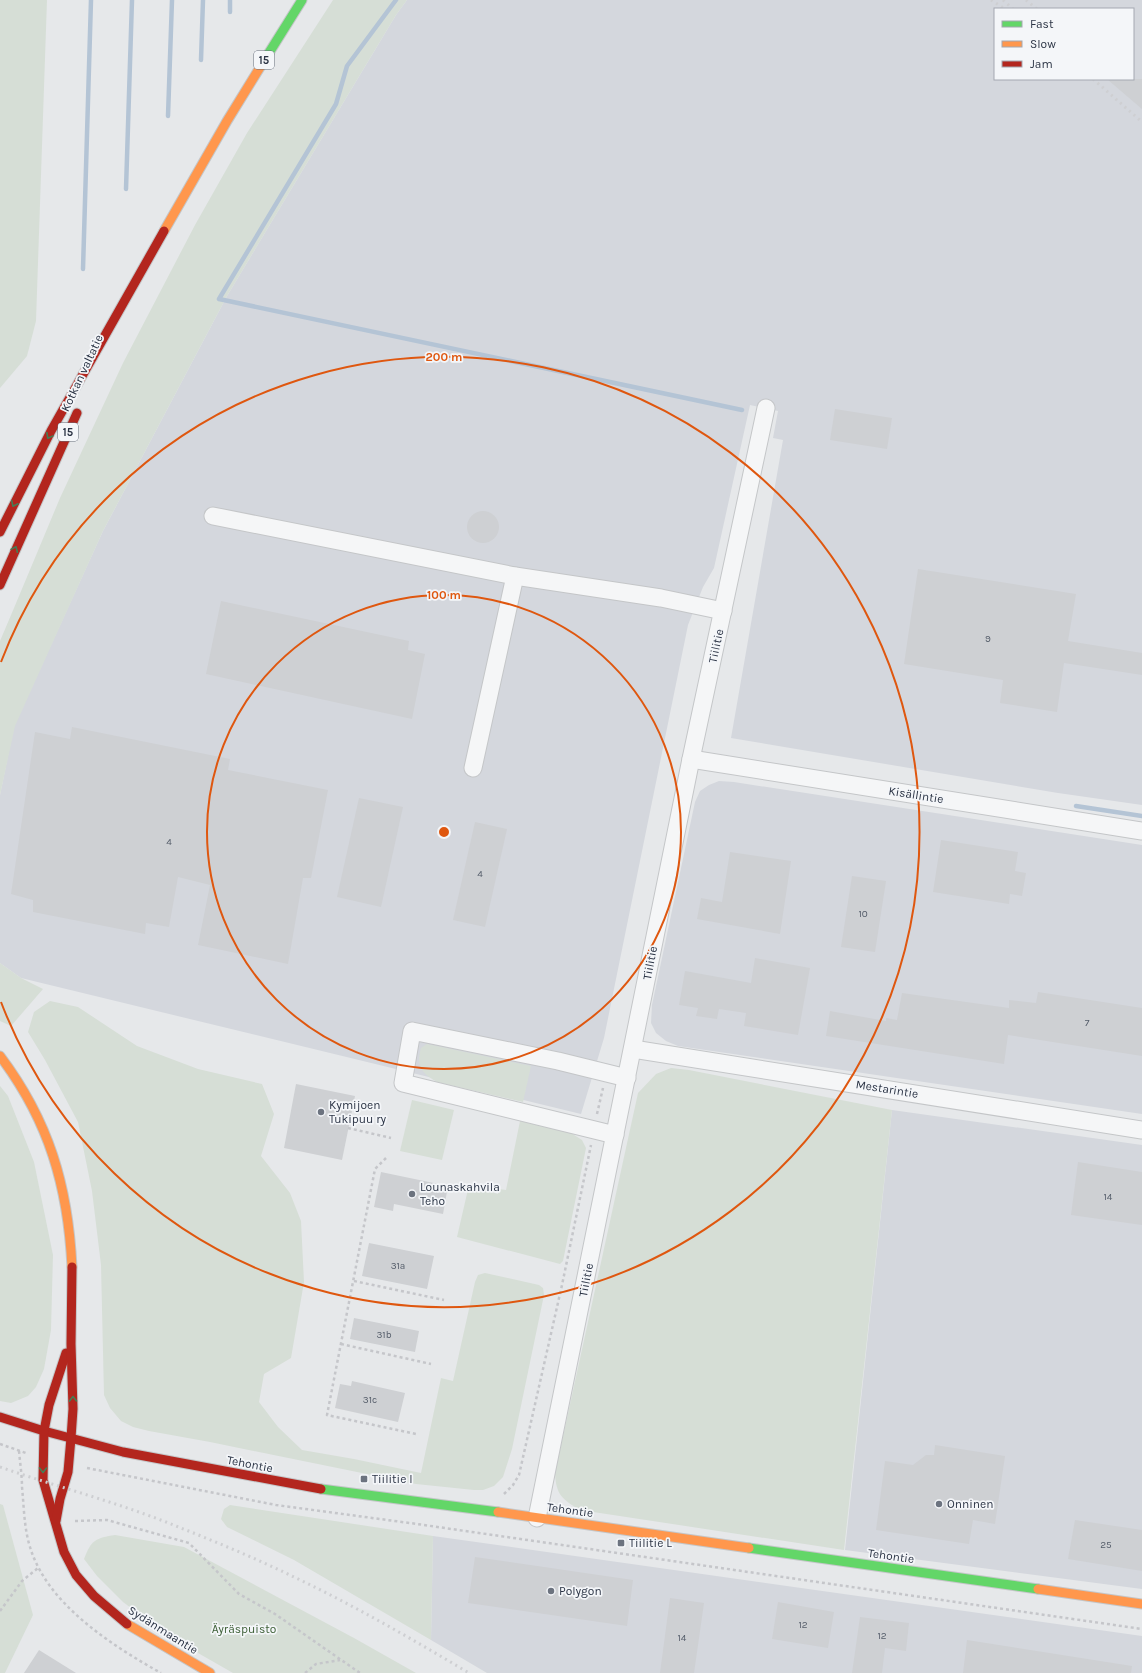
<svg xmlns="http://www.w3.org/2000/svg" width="1142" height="1673" font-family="Karla,sans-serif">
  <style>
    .built { fill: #d4d7dd; fill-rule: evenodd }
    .green { fill: #d6ded6 }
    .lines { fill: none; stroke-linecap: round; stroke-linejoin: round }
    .stream { stroke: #b4c4d5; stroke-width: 4.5 }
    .building { fill: #ced0d3 }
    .street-casing { stroke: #c4c6c8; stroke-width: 19 }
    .fast-casing { stroke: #c4c6c8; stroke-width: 11 }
    .slow-casing { stroke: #c4c6c8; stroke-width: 11 }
    .jam-casing { stroke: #c4c6c8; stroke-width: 11 }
    .path { stroke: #c5c6ca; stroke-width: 2.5; stroke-dasharray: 3 3; stroke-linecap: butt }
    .street { stroke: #f5f6f7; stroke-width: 17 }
    .fast { stroke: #63d668; stroke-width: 9 }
    .slow { stroke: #ff974d; stroke-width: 9 }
    .jam { stroke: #b3261e; stroke-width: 9 }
    .rail { stroke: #cecfd2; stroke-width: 3; stroke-dasharray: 2 4; stroke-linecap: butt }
    .oneway { stroke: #447d55 }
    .ring { fill: none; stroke: #df570f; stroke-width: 2 }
    .poi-dot { fill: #6c737f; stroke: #f4f6f9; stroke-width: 1.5 }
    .labels { text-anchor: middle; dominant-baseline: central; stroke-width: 3.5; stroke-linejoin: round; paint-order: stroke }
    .number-label { font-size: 10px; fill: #545c69 }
    .shield { fill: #f4f6f9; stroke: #676e7b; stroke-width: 1 }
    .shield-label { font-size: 11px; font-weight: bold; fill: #2b3445 }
    .street-label { font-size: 12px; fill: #2b3445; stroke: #f4f6f9 }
    .poi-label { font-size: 12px; fill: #2b3445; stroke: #f4f6f9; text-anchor: start }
    .park-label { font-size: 12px; fill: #3f6138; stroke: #f4f6f9 }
    .centre { fill: #df570f; stroke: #f4f6f9; stroke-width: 2 }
    .ring-label { font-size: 12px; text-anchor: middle; font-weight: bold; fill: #df570f; stroke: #f4f6f9; stroke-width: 3.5; stroke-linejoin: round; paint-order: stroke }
  </style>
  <rect width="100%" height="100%" fill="#e6e8ea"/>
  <!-- built -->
  <g class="built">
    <path d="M407,0H1142V805L1058,793L731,738L783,440L773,438L778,411L750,405L714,568L703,587L688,625L604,1038L581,1114L21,978L0,963V795L14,726L103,531L227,296L396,15ZM995,9H1133V79H995Z"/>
    <polygon points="719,781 734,782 1142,845 1142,1114 678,1046 666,1041 656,1033 651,1023 652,1005 695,802 700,791 709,785"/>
    <polygon points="892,1110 1142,1145 1142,1589 845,1550"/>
    <polygon points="433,1536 1142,1636 1142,1673 487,1673 431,1640"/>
  </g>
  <!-- green -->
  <g class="green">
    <polygon points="0,0 47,0 36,321 27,356 0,388"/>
    <polygon points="333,0 407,0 396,15 227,296 103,531 15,726 0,795 0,641 14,608 60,498 123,363 195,225 247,133"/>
    <polygon points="0,963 21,978 43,989 11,1026 0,1021"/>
    <polygon points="50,1001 78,1007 137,1046 198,1069 262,1084 274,1114 261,1156 290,1193 301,1221 304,1282 291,1358 264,1374 259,1402 278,1427 302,1450 354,1459 421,1473 441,1378 453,1381 475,1282 478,1275 485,1273 539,1285 543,1288 544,1295 512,1449 503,1477 494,1486 483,1490 474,1490 416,1484 210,1442 149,1431 133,1427 121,1421 110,1408 104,1395 101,1265 92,1191 78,1122 45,1060 28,1032 34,1012"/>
    <path d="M427,1044L531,1066L523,1102L437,1082C421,1073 416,1066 421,1048Z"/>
    <path d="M671,1068L689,1070L892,1110L844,1550L580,1510C562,1499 556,1495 555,1473L638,1093L656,1074Z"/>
    <polygon points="0,1086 8,1096 34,1162 53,1255 51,1330 44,1369 36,1387 28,1396 11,1403 0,1401"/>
    <polygon points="412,1100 454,1110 442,1160 400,1151"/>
    <polygon points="520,1121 571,1133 582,1140 586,1148 563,1261 560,1264 457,1237 469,1185 498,1194 499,1189 506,1190"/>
    <polygon points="0,1504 3,1505 33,1615 5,1673 0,1673"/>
    <polygon points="230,1505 433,1536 431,1640 294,1560 227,1527 221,1519 224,1509"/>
    <path d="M115,1535L184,1547L354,1638L416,1673H233L170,1637L123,1602L97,1576L84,1559C91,1540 96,1538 115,1535Z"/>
  </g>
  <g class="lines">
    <!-- stream -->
    <g class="stream">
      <polyline points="396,0 347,66 336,104 219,299 742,410"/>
      <polyline points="230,12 230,0"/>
      <polyline points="201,60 203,0"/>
      <polyline points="168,116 172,0"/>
      <polyline points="126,189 132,0"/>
      <polyline points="83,269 91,0"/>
      <polyline points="1076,806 1142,816"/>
    </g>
  </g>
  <!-- building -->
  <g class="building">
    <polygon points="1107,79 1142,79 1142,109"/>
    <polygon points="835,409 892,418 887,449 830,440"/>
    <circle cx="483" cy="527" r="16"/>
    <polygon points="918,569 1076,594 1068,641 1142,653 1142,675 1064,663 1057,712 1000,703 1003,680 904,664"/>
    <polygon points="221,601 409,641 408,650 425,654 412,719 206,674"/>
    <polygon points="72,727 230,759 228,770 328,790 311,878 303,878 288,964 198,945 210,885 178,877 169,927 146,923 145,934 33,912 33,900 11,894 35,732 70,739"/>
    <polygon points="359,798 403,807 381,907 337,897"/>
    <polygon points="475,822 507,829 485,927 453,920"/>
    <polygon points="941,840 1018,852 1015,871 1026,873 1022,896 1010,894 1009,904 933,892"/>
    <polygon points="730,852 791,861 780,934 697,919 701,898 722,902"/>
    <polygon points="852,876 886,881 875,952 841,947"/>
    <polygon points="755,958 810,968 798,1035 744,1026 746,1013 719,1009 717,1019 696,1016 698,1008 679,1005 685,971 751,983"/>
    <polygon points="1038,992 1142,1008 1142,1056 1008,1035 1004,1064 826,1036 830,1011 886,1021 886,1018 897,1020 902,993 1009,1008 1009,1000 1036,1003"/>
    <polygon points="296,1084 355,1096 342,1160 284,1148"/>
    <polygon points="1078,1162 1142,1172 1142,1225 1071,1215"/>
    <polygon points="381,1172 448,1186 443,1214 394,1204 393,1211 374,1207"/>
    <polygon points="369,1243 434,1256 427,1289 362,1276"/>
    <polygon points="354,1318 419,1331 415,1352 350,1339"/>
    <polygon points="352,1381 405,1393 398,1422 335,1408 340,1384 351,1386"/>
    <polygon points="935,1445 1005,1456 995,1524 973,1520 969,1544 876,1530 885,1461 913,1465 926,1455 934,1455"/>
    <polygon points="1075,1520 1142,1530 1142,1571 1068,1559"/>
    <polygon points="475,1557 633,1580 627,1626 468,1603"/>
    <polygon points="670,1598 704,1603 694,1673 660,1673"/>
    <polygon points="778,1602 834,1612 828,1648 772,1639"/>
    <polygon points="860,1617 909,1623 906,1651 885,1648 882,1673 852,1673"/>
    <polygon points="967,1640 1132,1666 1131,1673 963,1673"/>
    <polygon points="39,1650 76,1673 24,1673"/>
  </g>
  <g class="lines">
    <!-- street casing -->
    <g class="street-casing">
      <g id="street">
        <polyline points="213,516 515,576 661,598 723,611"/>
        <polyline points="691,759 1142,831"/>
        <polyline points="473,768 515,576"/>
        <polyline points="633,1049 1142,1130"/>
        <polyline points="615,1135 403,1083 412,1031 558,1061 627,1078"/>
        <polyline points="537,1518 691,759 766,408"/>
      </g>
    </g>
    <!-- fast casing -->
    <g class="fast-casing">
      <g id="fast">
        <polyline points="267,56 302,0"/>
        <polyline points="321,1489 498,1512"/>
        <polyline points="749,1548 1038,1589"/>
      </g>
    </g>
    <!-- slow casing -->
    <g class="slow-casing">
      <g id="slow">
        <polyline points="164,231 227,121 267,56"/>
        <path d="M0,1056C49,1121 68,1186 72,1267"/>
        <polyline points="498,1512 749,1548"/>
        <polyline points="1038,1589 1142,1604"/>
        <polyline points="127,1624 210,1673"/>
      </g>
    </g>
    <!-- jam casing -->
    <g class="jam-casing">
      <g id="jam">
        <polyline points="0,532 51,431 164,231"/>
        <polyline points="0,585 77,413"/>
        <polyline points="0,1417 44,1431 123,1452 321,1489"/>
        <polyline points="44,1431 43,1480 64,1552 76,1575 94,1596 127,1624"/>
        <polyline points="44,1431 49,1405 66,1353"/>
        <polyline points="71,1438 73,1409 71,1344 72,1267"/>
        <polyline points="56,1521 60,1499 68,1472 71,1438"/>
      </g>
    </g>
    <!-- path -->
    <g class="path">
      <polyline points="597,1114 603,1088"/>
      <polyline points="348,1128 391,1138"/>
      <polyline points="386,1158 375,1169 327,1415 416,1434"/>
      <polyline points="354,1281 444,1300"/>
      <polyline points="341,1344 431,1364"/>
      <polyline points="0,1444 26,1453"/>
      <path d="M19,1451C20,1463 22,1475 22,1487C24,1507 24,1528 30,1547C47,1604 111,1645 161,1673"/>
      <polyline points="87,1468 276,1505 417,1524 1142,1629"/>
      <polyline points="504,1494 513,1485 519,1475 562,1285 591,1145"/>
      <polyline points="75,1521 107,1520 189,1543 239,1594 275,1614 360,1673"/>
      <polyline points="0,1611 22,1581 38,1568"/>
      <polyline points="305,1673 316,1664 340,1660"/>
    </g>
    <!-- street -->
    <use href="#street" class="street"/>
    <!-- fast -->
    <use href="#fast" class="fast"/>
    <!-- slow -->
    <use href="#slow" class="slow"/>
    <!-- jam -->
    <use href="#jam" class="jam"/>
    <!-- rail -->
    <g class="rail">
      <polyline points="991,0 1005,9"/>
      <polyline points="1003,0 1013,9"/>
      <polyline points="1026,0 1037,9"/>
      <polyline points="1093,79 1142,122"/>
      <path d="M0,1467C55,1486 112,1501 166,1522C209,1539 253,1557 294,1577C355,1606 412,1639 469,1673"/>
    </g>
  </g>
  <!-- one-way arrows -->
  <defs><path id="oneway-chevron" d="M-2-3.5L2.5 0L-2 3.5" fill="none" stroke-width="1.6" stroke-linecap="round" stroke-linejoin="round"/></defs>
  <g class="oneway">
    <use href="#oneway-chevron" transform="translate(49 436) rotate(118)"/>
    <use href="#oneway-chevron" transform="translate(14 504) rotate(116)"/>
    <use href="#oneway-chevron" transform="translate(15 549) rotate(-66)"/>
    <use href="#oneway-chevron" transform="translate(73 1399) rotate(-91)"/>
    <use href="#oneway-chevron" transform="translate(43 1470) rotate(90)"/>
  </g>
  <!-- distance rings -->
  <g class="ring">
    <circle cx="444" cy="832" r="237"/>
    <path d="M1 662A475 475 0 1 1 1 1002"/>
  </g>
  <!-- markers -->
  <g class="poi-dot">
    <circle cx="321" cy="1112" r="4"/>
    <circle cx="412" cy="1194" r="4"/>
    <rect x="360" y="1475" width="8" height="8" rx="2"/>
    <circle cx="939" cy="1504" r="4"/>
    <rect x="617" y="1539" width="8" height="8" rx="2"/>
    <circle cx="551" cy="1591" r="4"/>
  </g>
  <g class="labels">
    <!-- number labels -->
    <g class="number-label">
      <text x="988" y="639">9</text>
      <text x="169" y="842">4</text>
      <text x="480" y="874">4</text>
      <text x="863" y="914">10</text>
      <text x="1087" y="1023">7</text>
      <text x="1108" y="1197">14</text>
      <text x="398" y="1266">31a</text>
      <text x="384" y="1335">31b</text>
      <text x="370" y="1400">31c</text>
      <text x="1106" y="1545">25</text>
      <text x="803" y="1625">12</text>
      <text x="882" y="1636">12</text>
      <text x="682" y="1638">14</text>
    </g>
    <!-- shield labels -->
    <g class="shield">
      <rect x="254" y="51" width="20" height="18" rx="3"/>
      <rect x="58" y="423" width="20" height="18" rx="3"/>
    </g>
    <g class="shield-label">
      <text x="264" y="60">15</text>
      <text x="68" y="432">15</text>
    </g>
    <!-- street labels -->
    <g class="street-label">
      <text transform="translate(82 373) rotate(-65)">Kotkan valtatie</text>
      <text transform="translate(716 646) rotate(-78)">Tiilitie</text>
      <text transform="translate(916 795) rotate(9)">Kisällintie</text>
      <text transform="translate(650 963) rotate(-79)">Tiilitie</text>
      <text transform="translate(887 1089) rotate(9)">Mestarintie</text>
      <text transform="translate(586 1280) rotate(-79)">Tiilitie</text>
      <text transform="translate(250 1464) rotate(11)">Tehontie</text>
      <text transform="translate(570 1510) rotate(8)">Tehontie</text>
      <text transform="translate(891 1556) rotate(8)">Tehontie</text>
      <text transform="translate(163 1630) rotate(32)">Sydänmaantie</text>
    </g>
    <!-- poi labels -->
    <g class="poi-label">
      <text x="329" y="1105">Kymijoen<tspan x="329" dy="14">Tukipuu ry</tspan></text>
      <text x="420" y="1187">Lounaskahvila<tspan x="420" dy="14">Teho</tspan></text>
      <text x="372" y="1479">Tiilitie I</text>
      <text x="947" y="1504">Onninen</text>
      <text x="629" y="1543">Tiilitie L</text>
      <text x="559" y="1591">Polygon</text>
    </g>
    <!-- park labels -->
    <g class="park-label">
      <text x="244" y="1629">Äyräspuisto</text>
    </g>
  </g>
  <circle cx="444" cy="832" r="6" class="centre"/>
  <g class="ring-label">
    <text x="444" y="361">200 m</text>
    <text x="444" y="599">100 m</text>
  </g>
  <!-- legend -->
  <rect x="994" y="8" width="140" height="72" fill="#f4f6f9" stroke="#a4a8b1"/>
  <rect x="1002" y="21" width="20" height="6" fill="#63d668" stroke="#a4a8b1"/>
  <text x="1030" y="28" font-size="12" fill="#2b3445">Fast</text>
  <rect x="1002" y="41" width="20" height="6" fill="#ff974d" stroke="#a4a8b1"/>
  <text x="1030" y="48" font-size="12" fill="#2b3445">Slow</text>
  <rect x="1002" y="61" width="20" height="6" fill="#b3261e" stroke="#a4a8b1"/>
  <text x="1030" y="68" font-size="12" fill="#2b3445">Jam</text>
</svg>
